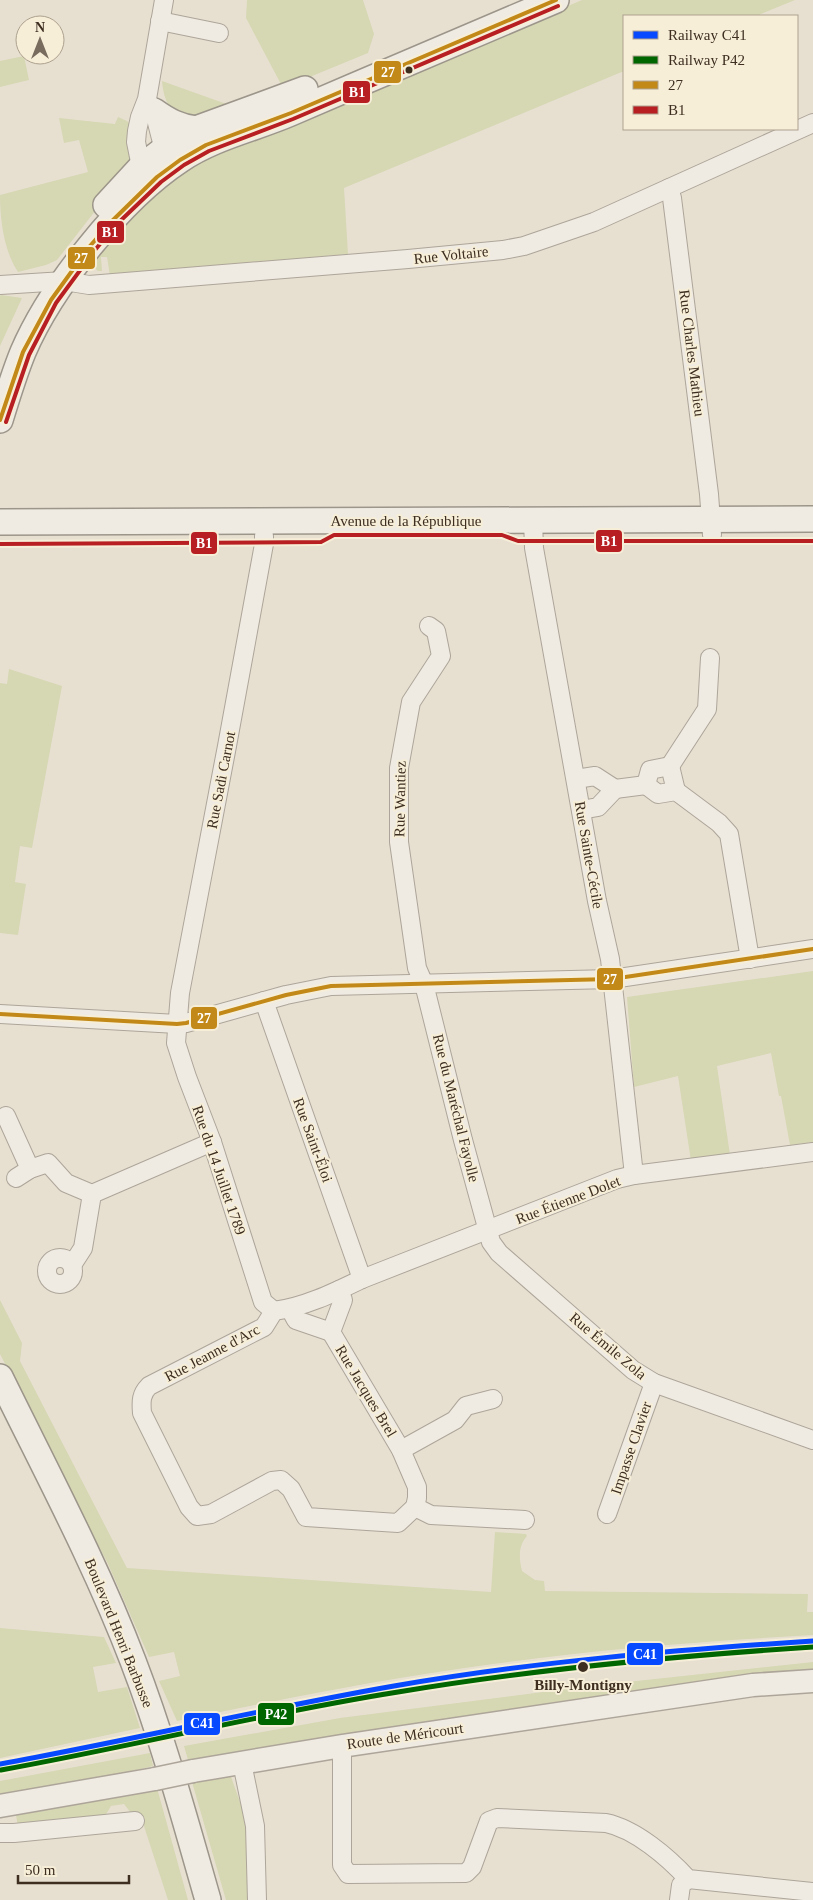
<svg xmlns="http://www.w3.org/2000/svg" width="813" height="1900" font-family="'Times New Roman',serif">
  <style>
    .green { fill: #d6d7b3 }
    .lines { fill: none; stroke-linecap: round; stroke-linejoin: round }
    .minor-casing { stroke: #ada599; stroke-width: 20 }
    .tertiary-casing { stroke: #ada599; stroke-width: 25 }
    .secondary-casing { stroke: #9c958a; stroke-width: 28 }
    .minor { stroke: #efebe3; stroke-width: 18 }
    .tertiary { stroke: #efebe3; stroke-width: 22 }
    .secondary { stroke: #efebe3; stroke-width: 25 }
    .tertiary-bridge-casing { stroke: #ada599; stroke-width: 25; stroke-linecap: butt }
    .tertiary-bridge { stroke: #efebe3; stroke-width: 22 }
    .bus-1-casing { stroke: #f7eed8; stroke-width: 8 }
    .bus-2-casing { stroke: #f7eed8; stroke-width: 8 }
    .bus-1 { stroke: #c28918; stroke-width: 4 }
    .bus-2 { stroke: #b71f22; stroke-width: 4 }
    .rail-1-casing { stroke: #f7eed8; stroke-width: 9 }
    .rail-2-casing { stroke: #f7eed8; stroke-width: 9 }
    .rail-1 { stroke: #0749ff; stroke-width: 5 }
    .rail-2 { stroke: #060; stroke-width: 5 }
    .bus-dot { fill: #3d2e20; stroke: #f7eed8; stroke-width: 2 }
    .labels { text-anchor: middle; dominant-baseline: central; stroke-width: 4; stroke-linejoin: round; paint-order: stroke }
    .street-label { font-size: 15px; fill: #3d2e20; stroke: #f7eed8 }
    .stop-label { font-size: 15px; font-weight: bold; fill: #3d2e20; stroke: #f7eed8 }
    .line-badge { stroke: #f7eed8; stroke-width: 2 }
    .badge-label { font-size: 14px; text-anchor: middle; font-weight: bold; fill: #fff }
  </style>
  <rect width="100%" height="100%" fill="#e7e0d1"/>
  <!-- green -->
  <g class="green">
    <polygon points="247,0 363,0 374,34 368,53 283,88 246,18"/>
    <polygon points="582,0 795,0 756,16 624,16 624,71 344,188 348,254 110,276 107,257 101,257 102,271 98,271 93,267 92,262 151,194 189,165 272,132 300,124 464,50"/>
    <polygon points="24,56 29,80 0,87 0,61"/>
    <path d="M162,81L232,106C199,114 166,130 162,81Z"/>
    <path d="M118,117L127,121L133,127L134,161L57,260L46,265L18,272C4,251 0,220 0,195L88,172L79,140L64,143L59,118L115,124Z"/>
    <polygon points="1,295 22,298 0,346 0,296"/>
    <polygon points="9,669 62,686 32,848 20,846 15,882 26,884 18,935 0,933 0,683 7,684"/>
    <polygon points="813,971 813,1142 790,1145 781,1096 779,1096 771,1053 717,1066 730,1155 691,1161 678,1076 634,1087 627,997"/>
    <path d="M0,1300L22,1343L20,1361L127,1568L491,1592L495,1532L526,1534L527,1536C518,1546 519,1559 522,1571L535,1580L544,1581L545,1591L808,1594L807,1612H813V1635C706,1641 599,1649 493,1664C387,1678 282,1699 177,1721L159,1681L180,1676L174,1652L149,1657L108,1564L0,1354Z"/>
    <polygon points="0,1628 104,1637 116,1663 93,1667 98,1692 127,1687 140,1728 0,1758"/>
    <polygon points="813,1662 813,1670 342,1735 188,1760 184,1746 340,1718 590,1686"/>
    <polygon points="150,1753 153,1766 128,1772 0,1797 0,1781"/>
    <polygon points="230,1774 245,1816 247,1845 247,1900 226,1900 192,1782"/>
    <polygon points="157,1788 188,1900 168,1900 140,1814 131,1813 124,1804 111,1806 105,1816 18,1827 16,1815"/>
  </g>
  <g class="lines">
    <!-- minor casing -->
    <g class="minor-casing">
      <g id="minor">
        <polyline points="160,21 219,33"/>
        <polyline points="152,106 154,111 166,158"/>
        <polyline points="141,167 136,142 137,131 140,117 147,99 164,0"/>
        <polyline points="669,188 672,198 709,494 712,535"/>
        <polyline points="0,285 64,281 89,285 408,259 503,250 524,246 594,222 813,123"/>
        <polyline points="533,520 534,548 597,901 610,959 634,1175"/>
        <polyline points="264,536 264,544 227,746 180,993 176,1043 187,1077 212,1142 263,1302 274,1311"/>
        <polyline points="429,626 436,631 441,656 411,702 399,768 399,842 417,968 424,984 463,1140 491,1242 499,1253 633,1370 654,1383 813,1440"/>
        <polyline points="670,766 707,709 710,658"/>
        <polyline points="576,779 595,776 615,789 598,807 581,810"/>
        <polyline points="646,785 658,794 676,791 719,823 729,834 750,959"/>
        <polyline points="646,785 650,770 670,766 676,791"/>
        <polyline points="615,789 646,785"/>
        <polyline points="264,1001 362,1279"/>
        <polyline points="0,1014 177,1024 186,1023 286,995 331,986 612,979 813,949"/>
        <polyline points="6,1116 30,1169"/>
        <polyline points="16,1178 30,1169 48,1163 66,1183 92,1194"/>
        <circle cx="60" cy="1271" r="13"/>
        <polyline points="72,1265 83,1248 92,1194 212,1142"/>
        <polyline points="290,1309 296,1320 331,1332 343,1300 339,1290"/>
        <polyline points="331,1332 401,1450 417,1487 417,1498 415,1507"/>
        <polyline points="401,1450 455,1420 466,1406 493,1399"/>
        <path d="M415,1507L398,1523L306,1517L291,1489L281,1480L272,1481L211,1514L197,1516L189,1507L142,1413C141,1401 141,1394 149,1386L264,1327L274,1311C305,1307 335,1292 362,1279L617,1179L634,1175L813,1152"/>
        <polyline points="415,1507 431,1515 525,1520"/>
        <polyline points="607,1514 654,1383"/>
        <path d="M342,1746V1865L348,1874L466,1873L472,1867L489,1821L497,1818L606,1823C635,1829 668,1857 688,1879L813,1892"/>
        <polyline points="242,1763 255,1826 257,1900"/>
        <polyline points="0,1833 14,1833 135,1821"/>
        <polyline points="679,1900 681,1885 688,1879"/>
      </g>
    </g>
    <!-- tertiary casing -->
    <g class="tertiary-casing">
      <g id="tertiary">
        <polyline points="193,1771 342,1746 753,1685 813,1681"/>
        <polyline points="0,1806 155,1779"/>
      </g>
    </g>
    <!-- secondary casing -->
    <g class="secondary-casing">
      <g id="secondary">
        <path d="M154,111C168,121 179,127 196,129"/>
        <polyline points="106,205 141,167 176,140 196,129 305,89"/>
        <path d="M0,420C7,397 14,374 23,352C51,287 121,199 180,160C214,137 254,129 291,113C379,75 467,38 556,0"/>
        <polyline points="0,522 813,519"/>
        <path d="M0,1377C46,1471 96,1564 133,1661C163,1739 185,1820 208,1900"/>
      </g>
    </g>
    <!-- minor -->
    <use href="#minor" class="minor"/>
    <!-- tertiary -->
    <use href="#tertiary" class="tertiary"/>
    <!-- secondary -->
    <use href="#secondary" class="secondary"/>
    <!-- tertiary-bridge casing -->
    <g class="tertiary-bridge-casing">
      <polyline id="tertiary-bridge" points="155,1779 193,1771"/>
    </g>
    <!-- tertiary-bridge -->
    <use href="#tertiary-bridge" class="tertiary-bridge"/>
    <!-- bus-1 casing -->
    <g class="bus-1-casing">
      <g id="bus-1">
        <polyline points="0,420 23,352 51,300 90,246 112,221 157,177 180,160 206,145 291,113 556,0"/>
        <polyline points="0,1014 177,1024 186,1023 286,995 331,986 612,979 813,949"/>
      </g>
    </g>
    <!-- bus-2 casing -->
    <g class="bus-2-casing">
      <g id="bus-2">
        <polyline points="6,422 29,355 56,303 95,250 116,225 161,182 184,165 209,151 293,119 558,6"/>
        <polyline points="0,544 321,542 334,535 502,535 518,541 813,541"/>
      </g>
    </g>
    <!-- bus-1 -->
    <use href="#bus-1" class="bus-1"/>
    <!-- bus-2 -->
    <use href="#bus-2" class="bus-2"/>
    <!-- rail-1 casing -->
    <g class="rail-1-casing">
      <path id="rail-1" d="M0,1764C132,1740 262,1709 394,1686C532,1662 673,1650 813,1641"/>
    </g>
    <!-- rail-2 casing -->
    <g class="rail-2-casing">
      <path id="rail-2" d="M1,1770C134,1746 265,1713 398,1692C536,1669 674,1656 813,1647"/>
    </g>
    <!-- rail-1 -->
    <use href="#rail-1" class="rail-1"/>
    <!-- rail-2 -->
    <use href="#rail-2" class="rail-2"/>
  </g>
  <!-- markers -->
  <g class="bus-dot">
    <circle cx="409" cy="70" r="4.5"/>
    <circle cx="583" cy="1667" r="6"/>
  </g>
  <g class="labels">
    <!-- street labels -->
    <g class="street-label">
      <text transform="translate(451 255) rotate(-6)">Rue Voltaire</text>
      <text transform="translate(692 353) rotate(83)">Rue Charles Mathieu</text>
      <text x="406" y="521">Avenue de la République</text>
      <text transform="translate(221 780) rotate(-79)">Rue Sadi Carnot</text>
      <text transform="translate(400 799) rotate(-89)">Rue Wantiez</text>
      <text transform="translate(589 855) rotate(80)">Rue Sainte-Cécile</text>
      <text transform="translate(456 1108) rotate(76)">Rue du Maréchal Fayolle</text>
      <text transform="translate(313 1140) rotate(70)">Rue Saint-Éloi</text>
      <text transform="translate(219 1170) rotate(71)">Rue du 14 Juillet 1789</text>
      <text transform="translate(568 1200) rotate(-21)">Rue Étienne Dolet</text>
      <text transform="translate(608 1346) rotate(40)">Rue Émile Zola</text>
      <text transform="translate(212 1353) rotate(-28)">Rue Jeanne d'Arc</text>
      <text transform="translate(366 1391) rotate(59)">Rue Jacques Brel</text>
      <text transform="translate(631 1448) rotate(-71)">Impasse Clavier</text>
      <text transform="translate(119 1633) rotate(68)">Boulevard Henri Barbusse</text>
      <text transform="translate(405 1736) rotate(-8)">Route de Méricourt</text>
    </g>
    <!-- stop labels -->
    <g class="stop-label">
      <text x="583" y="1685">Billy-Montigny</text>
    </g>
  </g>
  <g class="line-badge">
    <rect x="373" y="60" width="29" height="24" rx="5" fill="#c28918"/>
    <rect x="342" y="80" width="29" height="24" rx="5" fill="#b71f22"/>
    <rect x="96" y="220" width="29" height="24" rx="5" fill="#b71f22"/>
    <rect x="67" y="246" width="29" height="24" rx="5" fill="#c28918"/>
    <rect x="595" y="529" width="28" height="24" rx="5" fill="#b71f22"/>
    <rect x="190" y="531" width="28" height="24" rx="5" fill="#b71f22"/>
    <rect x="596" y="967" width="28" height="24" rx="5" fill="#c28918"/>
    <rect x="190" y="1006" width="28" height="24" rx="5" fill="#c28918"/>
    <rect x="626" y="1642" width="38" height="24" rx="5" fill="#0749ff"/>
    <rect x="257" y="1702" width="38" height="24" rx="5" fill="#060"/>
    <rect x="183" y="1712" width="38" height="24" rx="5" fill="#0749ff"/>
  </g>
  <g class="badge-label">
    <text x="388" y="77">27</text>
    <text x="357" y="97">B1</text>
    <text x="110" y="237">B1</text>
    <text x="81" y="263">27</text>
    <text x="609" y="546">B1</text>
    <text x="204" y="548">B1</text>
    <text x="610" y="984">27</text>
    <text x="204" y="1023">27</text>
    <text x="645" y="1659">C41</text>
    <text x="276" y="1719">P42</text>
    <text x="202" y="1728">C41</text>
  </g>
  <!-- legend -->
  <rect x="623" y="15" width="175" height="115" fill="#f7eed8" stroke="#ada18e"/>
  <rect x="633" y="31" width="25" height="8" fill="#0749ff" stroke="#ada18e"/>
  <text x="668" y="40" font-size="15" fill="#3d2e20">Railway C41</text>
  <rect x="633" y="56" width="25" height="8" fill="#006600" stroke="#ada18e"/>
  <text x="668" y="65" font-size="15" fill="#3d2e20">Railway P42</text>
  <rect x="633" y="81" width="25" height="8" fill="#c28918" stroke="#ada18e"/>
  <text x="668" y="90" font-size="15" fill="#3d2e20">27</text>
  <rect x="633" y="106" width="25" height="8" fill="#b71f22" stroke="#ada18e"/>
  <text x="668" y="115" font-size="15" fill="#3d2e20">B1</text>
  <!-- north arrow -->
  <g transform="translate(40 40)"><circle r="24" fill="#f7eed8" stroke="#ada18e"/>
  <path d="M0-4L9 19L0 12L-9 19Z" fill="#786c5e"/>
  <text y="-8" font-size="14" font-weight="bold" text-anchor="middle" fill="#3d2e20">N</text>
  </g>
  <!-- scale -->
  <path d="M18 1875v8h111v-8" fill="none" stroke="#3d2e20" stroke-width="2.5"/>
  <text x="25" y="1875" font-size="15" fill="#3d2e20" stroke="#f7eed8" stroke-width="4" paint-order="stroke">50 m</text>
</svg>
